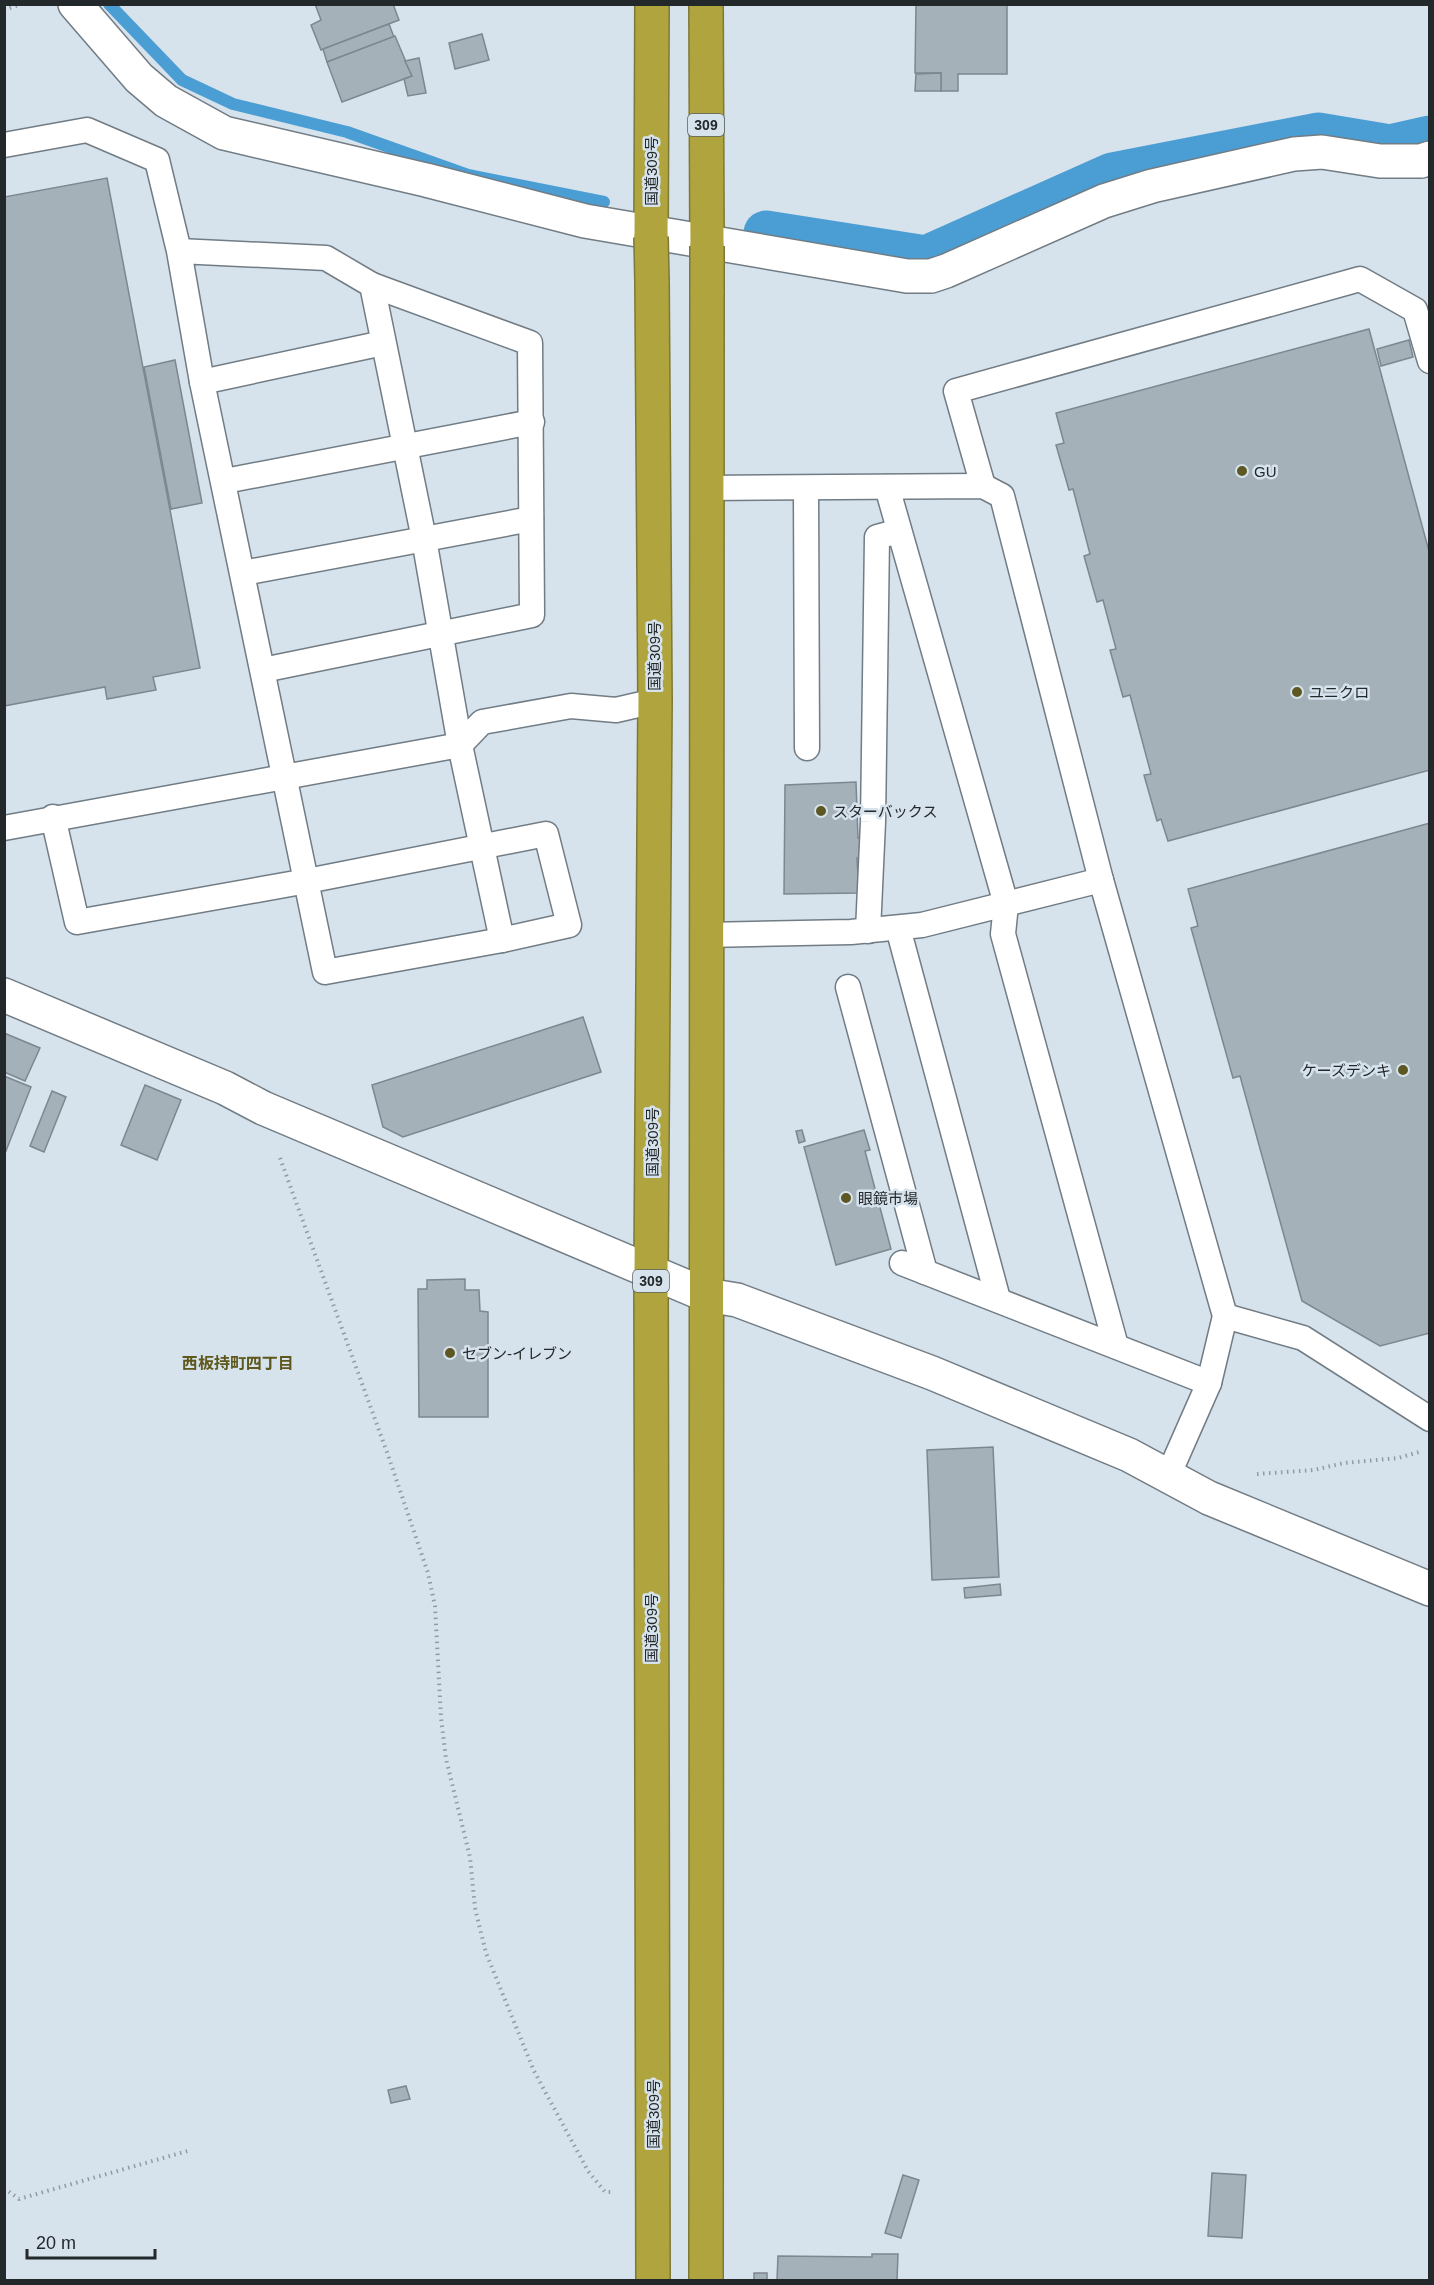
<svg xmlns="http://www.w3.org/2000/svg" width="1434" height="2285" font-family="Helvetica,'Noto Sans JP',sans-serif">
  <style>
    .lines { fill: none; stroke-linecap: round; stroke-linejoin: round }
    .stream { stroke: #4b9ed4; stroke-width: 12 }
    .canal { stroke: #4b9ed4; stroke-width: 45 }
    .building { fill: #a5b1b9; stroke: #7c8790; stroke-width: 1.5 }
    .lane-casing { stroke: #717c84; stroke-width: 27 }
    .street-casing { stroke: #717c84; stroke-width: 36 }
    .highway-casing { stroke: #7e7937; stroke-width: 36 }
    .path { stroke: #929ba3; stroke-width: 4; stroke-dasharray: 1.5 4.5; stroke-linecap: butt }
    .lane { stroke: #fff; stroke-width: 24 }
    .street { stroke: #fff; stroke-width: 33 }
    .highway { stroke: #afa43d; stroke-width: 33 }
    .highway-bridge-casing { stroke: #7e7937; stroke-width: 36; stroke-linecap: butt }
    .highway-bridge { stroke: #afa43d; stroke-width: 33 }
    .poi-dot { fill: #5d5723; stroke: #d6e2ec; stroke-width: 2 }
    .labels { text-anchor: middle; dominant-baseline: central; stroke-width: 5; stroke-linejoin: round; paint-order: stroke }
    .shield { fill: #d6e2ec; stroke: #596065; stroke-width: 1.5 }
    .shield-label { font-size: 14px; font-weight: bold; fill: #23282b }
    .street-label { font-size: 15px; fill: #23282b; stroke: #d6e2ec }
    .poi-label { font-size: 15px; fill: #23282b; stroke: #d6e2ec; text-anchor: start }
    .neighbourhood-label { font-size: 16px; font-weight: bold; fill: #5e581c; stroke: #d6e2ec }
  </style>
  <rect width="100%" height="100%" fill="#d6e2ec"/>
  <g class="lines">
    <!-- stream -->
    <polyline class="stream" points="109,4 182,80 233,104 347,132 468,175 604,202"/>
    <!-- canal -->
    <polyline class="canal" points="766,233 926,258 1112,175 1318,135 1390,147 1430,138"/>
  </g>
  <!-- building -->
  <g class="building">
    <polygon points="315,4 393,4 399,20 321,50 311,25 321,20"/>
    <polygon points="916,4 1007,4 1007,74 958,74 958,91 941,91 941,73 915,73"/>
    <polygon points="389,24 394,37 327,62 323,49"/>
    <polygon points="482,34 489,60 455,69 449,43"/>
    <polygon points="395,36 412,76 342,102 327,62"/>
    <polygon points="419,58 426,93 408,96 404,79 412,76 405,61"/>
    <polygon points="941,73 941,91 915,91 916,74"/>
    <polygon points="107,178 200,668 153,677 156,690 107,699 105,687 4,706 4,197"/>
    <polygon points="1369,329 1430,555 1430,770 1168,841 1161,819 1157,821 1144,775 1151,774 1130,695 1123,697 1110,650 1116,649 1103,600 1097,602 1084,556 1090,554 1073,489 1069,490 1056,445 1064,443 1056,413"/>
    <polygon points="1409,340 1413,357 1381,366 1377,349"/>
    <polygon points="175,360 202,503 171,509 144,367"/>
    <polygon points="856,782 858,838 880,838 880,857 857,858 859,893 784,894 785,785"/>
    <polygon points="1430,823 1430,1333 1380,1346 1302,1301 1240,1076 1233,1078 1191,928 1198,926 1188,889"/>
    <polygon points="583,1017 601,1072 403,1137 383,1127 372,1085"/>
    <polygon points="4,1033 40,1048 25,1081 4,1072"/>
    <polygon points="4,1076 31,1087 4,1156"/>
    <polygon points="145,1085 181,1100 157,1160 121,1145"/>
    <polygon points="52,1091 66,1097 44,1152 30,1146"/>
    <polygon points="802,1130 805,1141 799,1143 796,1131"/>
    <polygon points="864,1130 870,1150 865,1151 891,1249 836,1265 804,1147"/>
    <polygon points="465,1279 465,1290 479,1290 480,1311 488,1312 488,1417 419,1417 418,1289 427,1289 427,1280"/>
    <polygon points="993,1447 999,1577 932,1580 927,1450"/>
    <polygon points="1000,1584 1001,1595 965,1598 964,1588"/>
    <polygon points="406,2086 410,2099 391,2103 388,2090"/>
    <polygon points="1212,2173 1246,2175 1242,2238 1208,2236"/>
    <polygon points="903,2175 919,2180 901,2238 885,2233"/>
    <polygon points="872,2254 898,2254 897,2280 777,2280 778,2256 872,2257"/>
    <rect x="754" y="2273" width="13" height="7"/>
  </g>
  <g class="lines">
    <!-- lane casing -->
    <g class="lane-casing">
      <g id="lane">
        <polyline points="4,145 87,130 157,160 179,251 202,382 325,972 502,940 460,745 424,539 372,285 326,258 179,251"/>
        <polyline points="202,382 383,343"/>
        <polyline points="225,481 532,422"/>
        <polyline points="983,486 956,391 1360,279 1415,310 1430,361"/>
        <polyline points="887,487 1006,904 1003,934 1116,1346"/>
        <polyline points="706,488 983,486 1002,496 1101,880 922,925 851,932 706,935"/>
        <polyline points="806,488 807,748"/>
        <polyline points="243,573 531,519"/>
        <polyline points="263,670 532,615 530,343 372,285"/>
        <polyline points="53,817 77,922 307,881 546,834 569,925 502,940"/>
        <polyline points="4,828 460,745 482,722 571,706 616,710 655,701"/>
        <polyline points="1101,880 1225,1316 1209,1383 1168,1476"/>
        <polyline points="898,928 998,1299"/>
        <polyline points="868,931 873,822 877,537 899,531"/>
        <polyline points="848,987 925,1272"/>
        <polyline points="902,1263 1209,1383"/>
        <polyline points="1225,1316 1303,1338 1430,1419"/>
      </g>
    </g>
    <!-- street casing -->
    <g class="street-casing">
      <g id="street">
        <polyline points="75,4 139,78 166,101 224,133 426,180 585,221 907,276 931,276 946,271 1104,201 1152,186 1294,154 1322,152 1380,161 1421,161 1430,158"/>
        <polyline points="4,995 225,1088 263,1108 706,1295 737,1300 932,1373 1129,1455 1209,1498 1430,1589"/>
      </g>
    </g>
    <!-- highway casing -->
    <g class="highway-casing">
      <g id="highway">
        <polyline points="706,4 707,246"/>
        <polyline points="651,237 652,4"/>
        <polyline points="652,281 655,701 651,1272 653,2280"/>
        <polyline points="706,2280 707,291"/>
      </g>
    </g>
    <!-- path -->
    <g class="path">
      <polyline points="4,10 21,4"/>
      <polyline points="280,1158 388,1455 428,1573 435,1606 441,1718 446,1759 470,1857 475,1908 486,1953 534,2071 588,2171 605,2192 613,2192"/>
      <polyline points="1257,1474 1314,1470 1344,1463 1398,1458 1419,1452"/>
      <polyline points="4,2188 19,2199 191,2150"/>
    </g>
    <!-- lane -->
    <use href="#lane" class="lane"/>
    <!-- street -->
    <use href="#street" class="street"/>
    <!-- highway -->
    <use href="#highway" class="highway"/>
    <!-- highway-bridge casing -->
    <g class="highway-bridge-casing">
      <g id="highway-bridge">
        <polyline points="651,237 652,281"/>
        <polyline points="707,291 707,246"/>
      </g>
    </g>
    <!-- highway-bridge -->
    <use href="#highway-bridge" class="highway-bridge"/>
  </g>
  <!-- markers -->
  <g class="poi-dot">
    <circle cx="1242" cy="471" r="6"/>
    <circle cx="1297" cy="692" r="6"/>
    <circle cx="821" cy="811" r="6"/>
    <circle cx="1403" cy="1070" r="6"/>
    <circle cx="846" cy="1198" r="6"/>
    <circle cx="450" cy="1353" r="6"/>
  </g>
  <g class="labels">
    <!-- shield labels -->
    <g class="shield">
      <rect x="688" y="114" width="36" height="22" rx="4.5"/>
      <rect x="633" y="1270" width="36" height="22" rx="4.5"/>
    </g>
    <g class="shield-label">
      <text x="706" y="125">309</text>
      <text x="651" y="1281">309</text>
    </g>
    <!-- street labels -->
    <g class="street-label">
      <text transform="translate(651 171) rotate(-90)">国道309号</text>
      <text transform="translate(654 656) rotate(-90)">国道309号</text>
      <text transform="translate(652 1142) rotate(-90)">国道309号</text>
      <text transform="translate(651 1628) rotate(-90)">国道309号</text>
      <text transform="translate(653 2114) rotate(-90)">国道309号</text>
    </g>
    <!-- poi labels -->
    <g class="poi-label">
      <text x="1254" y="471">GU</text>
      <text x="1309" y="692">ユニクロ</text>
      <text x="833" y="811">スターバックス</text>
      <text x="1391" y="1070" text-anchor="end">ケーズデンキ</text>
      <text x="858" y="1198">眼鏡市場</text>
      <text x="462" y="1353">セブン-イレブン</text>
    </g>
    <!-- neighbourhood labels -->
    <g class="neighbourhood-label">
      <text x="238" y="1363">西板持町四丁目</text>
    </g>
  </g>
  <!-- border -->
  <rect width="1434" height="2285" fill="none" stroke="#23282b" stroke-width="12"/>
  <!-- scale -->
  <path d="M27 2249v9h128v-9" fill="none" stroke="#23282b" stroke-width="3"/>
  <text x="36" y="2249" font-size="18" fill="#23282b" stroke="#d6e2ec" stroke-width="4.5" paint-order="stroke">20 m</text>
</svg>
